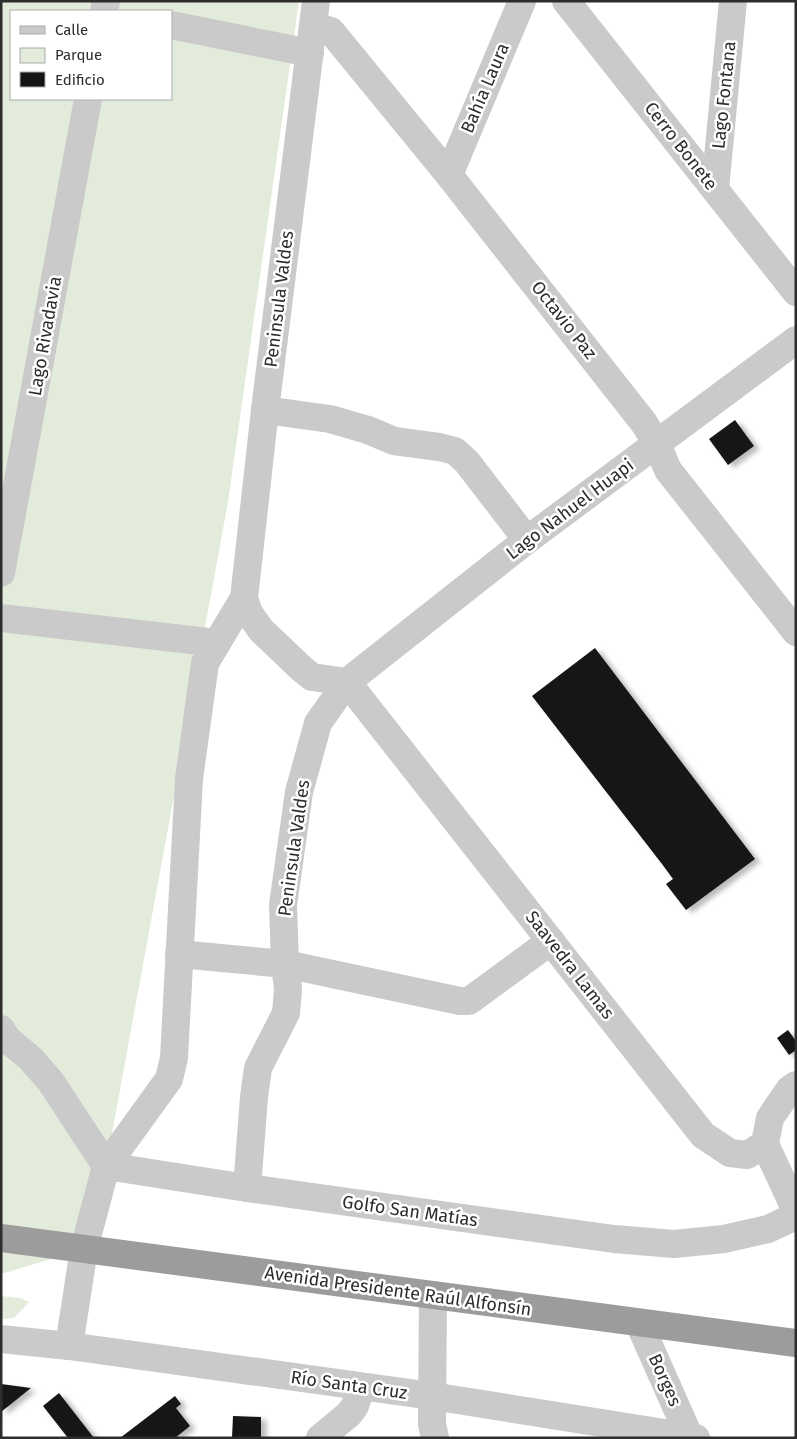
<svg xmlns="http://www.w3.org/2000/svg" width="797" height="1439" font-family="'Fira Sans',sans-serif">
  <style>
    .green { fill: #e3ebdb; fill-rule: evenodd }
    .building { fill: #141414; filter: url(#shadow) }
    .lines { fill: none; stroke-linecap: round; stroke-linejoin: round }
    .minor { stroke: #cacaca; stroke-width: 28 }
    .tertiary { stroke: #cacaca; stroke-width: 28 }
    .trunk { stroke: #9c9c9c; stroke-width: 28 }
    .labels { text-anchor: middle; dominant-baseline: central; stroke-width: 5; stroke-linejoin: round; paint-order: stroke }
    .street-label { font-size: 18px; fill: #2d2d2d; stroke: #fff }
  </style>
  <defs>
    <filter id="shadow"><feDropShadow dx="5.5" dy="3" stdDeviation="2.5" flood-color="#0004"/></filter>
  </defs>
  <rect width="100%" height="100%" fill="#fff"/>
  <!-- green -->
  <g class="green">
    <path d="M1,1H299L228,502L106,1166L84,1249L1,1274ZM11,11H171V99H11Z"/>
    <polygon points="1,1296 20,1298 29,1302 14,1318 1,1319"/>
  </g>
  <!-- building -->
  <g class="building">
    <polygon points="735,420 754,446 728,465 709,439"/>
    <polygon points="595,648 755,859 686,910 666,884 673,879 662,864 532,696"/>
    <polygon points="788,1030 796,1041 796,1050 789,1055 777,1038"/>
    <polygon points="1,1384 31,1388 1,1412"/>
    <polygon points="59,1393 94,1438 68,1438 43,1406"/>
    <polygon points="175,1396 181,1404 176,1408 190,1426 175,1438 120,1438"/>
    <polygon points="233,1416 261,1417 261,1438 232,1438"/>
  </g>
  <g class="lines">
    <!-- minor -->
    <g class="minor">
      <polyline points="566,1 796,292"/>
      <polyline points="104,11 106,1"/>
      <polyline points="171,25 310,53"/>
      <polyline points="313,26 331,31 449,175 644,423 657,444 668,470 796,632"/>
      <polyline points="449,175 522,1"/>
      <polyline points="715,189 733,1"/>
      <polyline points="265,410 330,419 368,430 394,441 439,447 455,451 467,462 527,540"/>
      <polyline points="1,573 88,99"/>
      <polyline points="1,618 217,643"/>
      <polyline points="179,954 285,964 460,1001 469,1001 551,941"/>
      <polyline points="1,1029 7,1039 30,1058 51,1082 106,1166 169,1079 174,1058 189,779 205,663 244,598"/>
      <polyline points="765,1144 747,1155 730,1153 703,1135 347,682 527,540 796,340"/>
      <polyline points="765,1144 796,1211"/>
      <polyline points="765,1144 770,1118 789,1090 796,1085"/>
      <polyline points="247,1188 254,1097 258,1068 286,1013 288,989 285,964 283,905 299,792 318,723 347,682 312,677 302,669 261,630 249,613 244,598 265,410 316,1"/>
      <polyline points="433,1295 432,1424 435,1438"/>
      <polyline points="639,1323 690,1438"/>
      <polyline points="69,1346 84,1249"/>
      <polyline points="320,1438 349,1414 355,1406 361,1387"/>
    </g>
    <!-- tertiary -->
    <g class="tertiary">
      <polyline points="84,1249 106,1166 247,1188 614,1239 674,1244 724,1239 768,1229 796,1216"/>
      <polyline points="1,1339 69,1346 432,1396 696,1438"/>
    </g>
    <!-- trunk -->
    <polyline class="trunk" points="1,1238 796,1343"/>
  </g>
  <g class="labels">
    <!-- street labels -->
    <g class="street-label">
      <text transform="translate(485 88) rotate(-67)">Bahía Laura</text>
      <text transform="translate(724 95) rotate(-84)">Lago Fontana</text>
      <text transform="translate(681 146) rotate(52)">Cerro Bonete</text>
      <text transform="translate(279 299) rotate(-83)">Peninsula Valdes</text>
      <text transform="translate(564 320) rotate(52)">Octavio Paz</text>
      <text transform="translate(45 336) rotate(-80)">Lago Rivadavia</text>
      <text transform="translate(570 509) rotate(-37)">Lago Nahuel Huapi</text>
      <text transform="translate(294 848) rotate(-82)">Peninsula Valdes</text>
      <text transform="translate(570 965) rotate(52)">Saavedra Lamas</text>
      <text transform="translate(410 1211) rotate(8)">Golfo San Matías</text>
      <text transform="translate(398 1291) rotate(8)">Avenida Presidente Raúl Alfonsín</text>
      <text transform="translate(665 1380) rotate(66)">Borges</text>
      <text transform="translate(349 1385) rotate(8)">Río Santa Cruz</text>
    </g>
  </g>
  <!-- border -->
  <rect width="797" height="1439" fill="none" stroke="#2d2d2d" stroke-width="5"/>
  <!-- legend -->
  <rect x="10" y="10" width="162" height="90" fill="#ffffff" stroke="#ababab"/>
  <rect x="20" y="26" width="25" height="8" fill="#cacaca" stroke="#ababab"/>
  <text x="55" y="35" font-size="15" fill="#2d2d2d">Calle</text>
  <rect x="20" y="48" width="25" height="15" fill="#e3ebdb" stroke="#ababab"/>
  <text x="55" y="60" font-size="15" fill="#2d2d2d">Parque</text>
  <rect x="20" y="72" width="25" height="15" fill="#141414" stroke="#ababab"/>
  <text x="55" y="85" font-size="15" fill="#2d2d2d">Edificio</text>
</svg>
